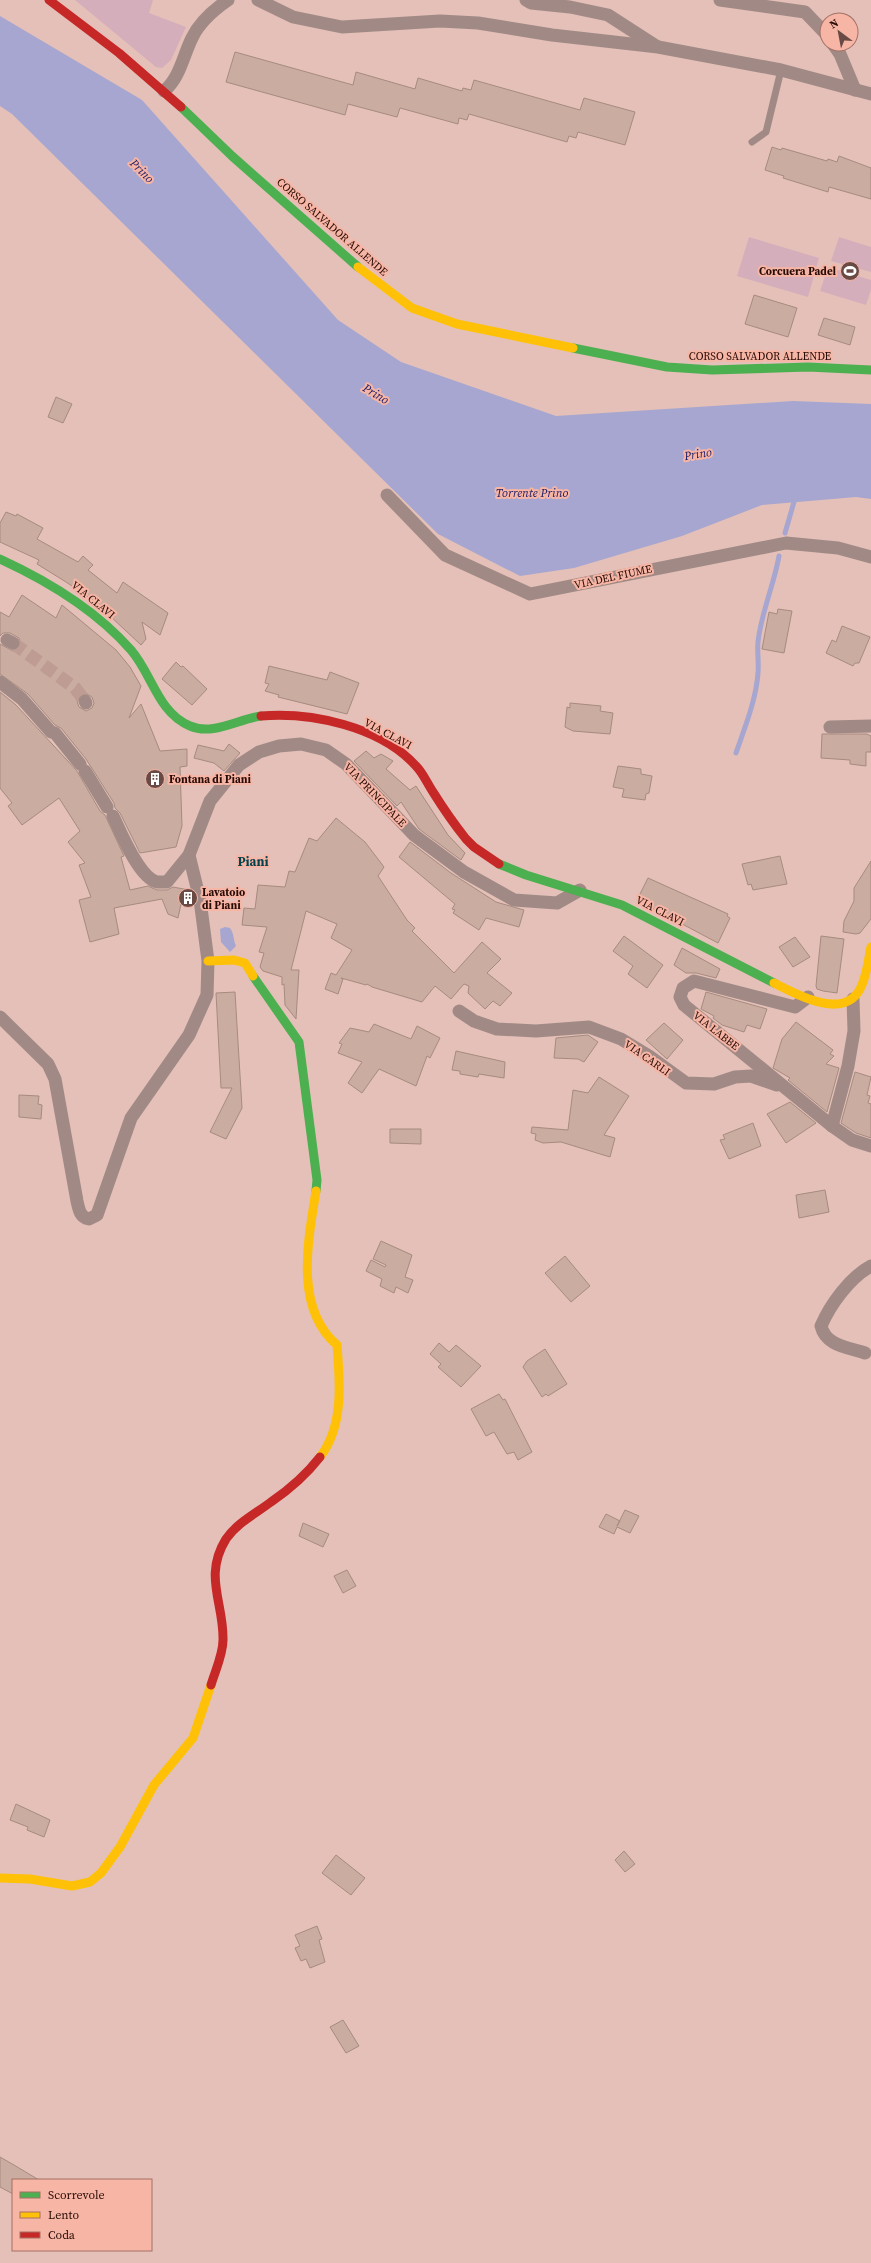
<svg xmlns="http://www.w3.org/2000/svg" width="871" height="2263" font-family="'Source Serif 4',serif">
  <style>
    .green { fill: #d5aebc }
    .water { fill: #a6a6d0 }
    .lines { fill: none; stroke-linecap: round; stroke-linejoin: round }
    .stream { stroke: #a6a6d0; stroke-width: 5 }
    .building { fill: #caaca0; stroke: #a78b7f; fill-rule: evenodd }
    .street-tunnel { stroke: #be9c94; stroke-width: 13; stroke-dasharray: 13 6; stroke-linecap: butt }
    .lane { stroke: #a18a85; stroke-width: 7 }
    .street { stroke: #a18a85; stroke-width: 13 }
    .fast { stroke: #4caf50; stroke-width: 9 }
    .slow { stroke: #ffc107; stroke-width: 9 }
    .jam { stroke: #c62828; stroke-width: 9 }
    .labels { text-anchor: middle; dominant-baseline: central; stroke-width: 4; stroke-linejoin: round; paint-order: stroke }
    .street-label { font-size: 11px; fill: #270b05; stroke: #f7b5a5 }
    .poi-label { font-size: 11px; font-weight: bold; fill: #270b05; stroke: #f7b5a5; text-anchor: start }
    .water-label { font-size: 12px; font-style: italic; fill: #1a1b66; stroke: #f7b5a5 }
    .quarter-label { font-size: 13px; font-weight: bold; fill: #04434e; stroke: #f7b5a5 }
  </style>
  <rect width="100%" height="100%" fill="#e4c0b8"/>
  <!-- green -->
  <g class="green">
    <polygon points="75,0 153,0 149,13 186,27 171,60 162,68 156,67"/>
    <polygon points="749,237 819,258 808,297 737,276"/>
    <polygon points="839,237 871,247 871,272 831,261"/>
    <polygon points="828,267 871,280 871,290 866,305 820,291"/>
  </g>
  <!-- water -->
  <g class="water">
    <polygon points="0,16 142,100 338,320 401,362 556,416 793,401 871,404 871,499 856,497 762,505 682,536 574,568 520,576 438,534 12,114 0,106"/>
    <path d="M225,927L230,928C234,933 233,939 236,946L230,952L221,942L220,929Z"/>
  </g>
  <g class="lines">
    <!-- stream -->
    <g class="stream">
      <polyline points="785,533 796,495"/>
      <path d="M736,753C745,727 756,700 758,673C759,663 757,652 758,642C761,613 774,585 779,556"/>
    </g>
  </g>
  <!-- building -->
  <g class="building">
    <polygon points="235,52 353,85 356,72 415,89 418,78 462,91 463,88 471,90 474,80 580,110 584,98 635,112 625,145 578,132 576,138 569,136 567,142 469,114 467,120 459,118 458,124 400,108 397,117 348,104 345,115 226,82"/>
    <polygon points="772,147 781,150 782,148 827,161 828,159 837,162 839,156 871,168 871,199 829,187 828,192 783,178 784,176 765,170"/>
    <polygon points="754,295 797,308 788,337 745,324"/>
    <polygon points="824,318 855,327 850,345 818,335"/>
    <polygon points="56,397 72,404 63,423 48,417"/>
    <polygon points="6,512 16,516 17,514 43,528 37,539 78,562 83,556 93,565 88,570 117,593 123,582 168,613 160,635 142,622 146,639 141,645 94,601 66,582 37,564 39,560 0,542 0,523"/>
    <path d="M22,595L56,618L62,605L116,650L130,667L141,686L129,718L141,704L160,751L187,749V766L180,767L182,826L176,847L140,853L120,813L115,808L114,803L86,759L61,728L55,725L28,694L0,674V644L13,651L18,649L21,643L19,638L10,633H3L0,636V612L9,617ZM85,693L92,697L94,703L92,708L86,711L79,707L77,701L79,696Z"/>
    <polygon points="778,609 792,611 784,653 762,649 769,612 777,614"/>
    <polygon points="842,626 870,637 859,663 855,663 853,666 826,653 832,640 836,642"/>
    <polygon points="176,662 181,667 183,666 207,689 192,705 162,679"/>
    <polygon points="269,666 327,680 330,672 359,683 347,714 278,697 279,695 265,691 269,684 265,683"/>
    <polygon points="0,692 16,705 77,771 100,811 105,815 124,856 121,857 130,890 148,886 157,890 167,890 173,887 189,890 192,904 181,904 178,918 168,914 162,899 114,908 119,934 90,942 79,900 91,897 79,865 85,863 68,842 80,831 59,798 22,825 8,806 12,803 0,788"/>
    <polygon points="570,703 601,706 600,711 613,713 610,734 573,731 565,727 567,707 570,708"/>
    <polygon points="822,734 867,734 871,736 871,752 866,752 866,766 850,764 850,760 821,758"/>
    <polygon points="229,744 240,753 224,771 214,763 194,758 198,745 224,751"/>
    <polygon points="366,751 374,758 381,754 393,761 386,769 410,790 416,786 448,835 465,853 461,860 419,829 401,802 397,806 354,761"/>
    <polygon points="618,766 641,769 641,774 652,776 649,793 646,794 645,800 622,797 624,789 613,787"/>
    <polygon points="336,818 365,842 384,867 378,876 407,920 415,928 412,931 454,973 482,942 501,959 487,973 512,993 500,1006 493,1001 485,1009 468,993 469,986 464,984 451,999 435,986 422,1002 372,987 367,984 366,985 341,978 343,979 338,994 325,989 331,973 336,975 352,950 331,938 337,924 306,911 291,970 299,970 296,1019 285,1005 284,984 282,985 282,977 263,971 260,967 264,953 259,952 267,927 242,925 244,908 255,909 258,885 285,887 289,871 295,872 309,838 317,841"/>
    <polygon points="410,842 451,873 496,902 524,910 519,927 486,918 479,930 453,913 455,910 452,909 455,904 399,857"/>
    <polygon points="780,856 787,884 753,890 751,884 748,885 742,864"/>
    <polygon points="871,861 871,919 860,933 856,934 843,932 844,921 854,901 854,888"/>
    <polygon points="648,878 728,914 727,916 730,918 718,943 637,900"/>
    <polygon points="624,936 663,965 647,988 628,974 633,966 613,951"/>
    <polygon points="821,936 844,939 837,993 823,991 817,989 816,986"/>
    <polygon points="795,937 810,957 793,967 779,947"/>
    <polygon points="682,948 720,969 716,978 696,973 686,973 674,965"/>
    <polygon points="235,992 242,1108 226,1139 210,1132 232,1088 221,1088 216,993"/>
    <polygon points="706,992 767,1009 760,1029 747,1025 744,1032 722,1025 713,1018 714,1016 701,1009"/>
    <polygon points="796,1022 833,1050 830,1054 834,1056 826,1064 839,1068 827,1112 788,1080 790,1078 773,1068 782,1039"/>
    <polygon points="664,1023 683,1040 667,1059 646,1040"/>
    <polygon points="374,1024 411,1039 417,1026 440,1038 430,1058 427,1056 416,1086 379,1069 362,1093 348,1083 362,1062 338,1053 342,1044 339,1043 350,1028 369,1032"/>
    <polygon points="588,1035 598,1042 584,1062 578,1059 554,1058 556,1038"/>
    <polygon points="456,1051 505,1062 504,1078 479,1074 478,1077 460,1074 460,1071 452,1070"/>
    <polygon points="855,1072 871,1077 867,1095 870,1096 868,1103 871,1104 871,1138 856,1133 841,1123"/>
    <polygon points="599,1077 629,1096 604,1135 615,1138 610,1157 561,1142 543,1143 535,1140 536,1134 531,1133 532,1127 568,1130 573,1090 588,1093"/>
    <polygon points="19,1095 39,1096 38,1104 42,1105 41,1119 19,1117"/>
    <polygon points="790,1102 816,1123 786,1143 767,1114"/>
    <polygon points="753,1123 761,1146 729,1159 720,1140 725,1139 723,1135"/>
    <polygon points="390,1129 421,1129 421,1144 390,1143"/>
    <polygon points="825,1190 829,1212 799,1218 796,1195"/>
    <polygon points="381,1241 412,1255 405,1277 413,1280 408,1293 396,1287 394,1293 380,1286 382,1279 366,1271 371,1260 385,1267 386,1265 373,1259"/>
    <polygon points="565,1256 590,1286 571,1302 545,1273"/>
    <polygon points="439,1343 449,1352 456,1345 481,1366 461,1387 438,1367 441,1364 430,1354"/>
    <polygon points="545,1349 567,1384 548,1396 546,1394 542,1397 523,1367 527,1361"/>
    <polygon points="499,1394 503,1400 505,1399 532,1452 518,1460 514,1452 507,1454 494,1432 486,1436 471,1409"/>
    <polygon points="625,1510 639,1516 630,1533 617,1527 614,1534 599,1527 606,1514 620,1521 617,1526"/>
    <polygon points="303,1523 329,1534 323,1547 299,1536"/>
    <polygon points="347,1570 356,1586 343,1593 334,1576"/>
    <polygon points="16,1804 50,1820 44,1837 27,1830 28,1827 10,1820"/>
    <polygon points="624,1851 635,1864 625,1872 615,1860"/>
    <polygon points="336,1855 365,1878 351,1895 322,1873"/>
    <polygon points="317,1926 322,1939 319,1940 325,1962 310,1968 306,1959 301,1961 295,1948 300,1946 295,1935"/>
    <polygon points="343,2020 359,2046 346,2053 330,2027"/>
    <polygon points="0,2157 14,2165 39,2180 13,2180 13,2194 0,2187"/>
  </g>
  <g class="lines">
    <!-- street-tunnel -->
    <polyline class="street-tunnel" points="13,643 75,688 85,701"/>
    <!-- lane -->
    <polyline class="lane" points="752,142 766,132 781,70"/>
    <!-- street -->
    <g class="street">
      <polyline points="258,0 293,17 342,27 440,21 478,23 552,35 658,47 781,70 871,94"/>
      <polyline points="526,0 531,3 570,7 608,15 656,46"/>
      <polyline points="720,0 805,12 827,35"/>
      <polyline points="833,44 840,54 855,90"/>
      <path d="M164,91C180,78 183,56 192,38C199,23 215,9 228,0"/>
      <polyline points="387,495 445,555 530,594 786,543 838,548 871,557"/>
      <polyline points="7,640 13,643"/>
      <polyline points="0,682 22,699 51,732 55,733 80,764"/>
      <polyline points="85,701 86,703"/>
      <polyline points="830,727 871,726"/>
      <polyline points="85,771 107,807"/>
      <path d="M113,816C120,831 139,878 157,882C160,882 164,882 167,882L189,855L210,801L239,765L259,752L279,746L301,744L326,750L346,764L414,835L464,872L514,900L557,903L580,890"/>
      <polyline points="808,997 795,1007 694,981 683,988 680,997 684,1005 832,1126 852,1140 871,1146"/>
      <polyline points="459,1011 474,1021 497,1029 536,1031 589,1027 621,1039 649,1056 686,1083 714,1084 735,1077 751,1076 777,1085"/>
      <path d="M0,1017L48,1064L55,1079L77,1201C79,1210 80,1217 89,1219L97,1215L131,1118L189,1035L207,995L208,961L200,900L189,855"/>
      <polyline points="832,1126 848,1066 854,1031 853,999"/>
      <path d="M865,1353C847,1347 826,1346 821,1326C830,1305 850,1277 871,1266"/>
    </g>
    <!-- fast -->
    <g class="fast">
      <polyline points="181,107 232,156 358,267"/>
      <polyline points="573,348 667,367 712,370 808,367 871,370"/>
      <path d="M0,559C48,581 96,610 131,650C152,674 158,713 190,726C213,736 238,719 261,716"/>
      <polyline points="499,864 526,875 622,905 774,983"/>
      <polyline points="253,976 299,1042 317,1180 316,1191"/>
    </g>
    <!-- slow -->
    <g class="slow">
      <polyline points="358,267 412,308 457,324 573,348"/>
      <polyline points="208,961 234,960 245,963 253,976"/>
      <path d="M774,983C796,994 843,1021 860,989C867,976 868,961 871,947"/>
      <path d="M316,1191C308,1241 294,1308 337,1345C340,1382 344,1426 320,1457"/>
      <polyline points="0,1878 30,1879 72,1886 90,1882 101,1873 120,1847 154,1785 193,1738 211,1685"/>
    </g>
    <!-- jam -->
    <g class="jam">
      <polyline points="49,0 119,53 181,107"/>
      <path d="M261,716C311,712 380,726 416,766C423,773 427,783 433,792C443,808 454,824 466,839L474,847L499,864"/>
      <path d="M211,1685C215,1671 223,1655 223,1640C224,1603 203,1576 226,1539C237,1523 255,1514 271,1502C290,1489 306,1475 320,1457"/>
    </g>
  </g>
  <!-- icons -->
  <defs>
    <g id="stadium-disc" transform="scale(1)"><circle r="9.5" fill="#694a44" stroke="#f7b5a5"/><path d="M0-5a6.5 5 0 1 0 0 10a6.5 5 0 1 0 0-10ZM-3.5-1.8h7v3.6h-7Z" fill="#fff"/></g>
    <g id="building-disc" transform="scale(1)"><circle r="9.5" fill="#694a44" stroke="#f7b5a5"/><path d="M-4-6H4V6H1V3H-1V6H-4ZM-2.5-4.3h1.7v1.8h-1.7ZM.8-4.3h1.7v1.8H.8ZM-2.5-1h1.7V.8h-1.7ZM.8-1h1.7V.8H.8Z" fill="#fff"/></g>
  </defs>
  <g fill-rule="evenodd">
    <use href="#stadium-disc" x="850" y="271"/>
    <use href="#building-disc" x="155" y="779"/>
    <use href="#building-disc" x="188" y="898"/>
  </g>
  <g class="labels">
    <!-- street labels -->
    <g class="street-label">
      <text transform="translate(332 227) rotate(41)">CORSO SALVADOR ALLENDE</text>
      <text x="760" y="356">CORSO SALVADOR ALLENDE</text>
      <text transform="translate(613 577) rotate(-12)">VIA DEL FIUME</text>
      <text transform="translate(93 600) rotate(39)">VIA CLAVI</text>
      <text transform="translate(388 734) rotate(28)">VIA CLAVI</text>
      <text transform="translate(375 795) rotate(46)">VIA PRINCIPALE</text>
      <text transform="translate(660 911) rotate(27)">VIA CLAVI</text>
      <text transform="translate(716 1031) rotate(38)">VIA LABBE</text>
      <text transform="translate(647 1058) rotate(35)">VIA CARLI</text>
    </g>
    <!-- poi labels -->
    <g class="poi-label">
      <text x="836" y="271" text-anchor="end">Corcuera Padel</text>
      <text x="169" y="779">Fontana di Piani</text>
      <text x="202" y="892">Lavatoio<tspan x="202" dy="13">di Piani</tspan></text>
    </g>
    <!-- water labels -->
    <g class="water-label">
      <text transform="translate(142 171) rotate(45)">Prino</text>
      <text transform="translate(376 394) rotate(31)">Prino</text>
      <text transform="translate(698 454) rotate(-9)">Prino</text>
      <text x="532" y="493">Torrente Prino</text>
    </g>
    <!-- quarter labels -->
    <g class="quarter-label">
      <text x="253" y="861">Piani</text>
    </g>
  </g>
  <!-- legend -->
  <rect x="12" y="2179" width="140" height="72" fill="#f7b5a5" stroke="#a47165"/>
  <rect x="20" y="2192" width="20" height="6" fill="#4caf50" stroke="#a47165"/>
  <text x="48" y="2199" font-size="12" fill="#270b05">Scorrevole</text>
  <rect x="20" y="2212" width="20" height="6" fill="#ffc107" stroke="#a47165"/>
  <text x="48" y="2219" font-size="12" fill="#270b05">Lento</text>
  <rect x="20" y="2232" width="20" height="6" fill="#c62828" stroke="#a47165"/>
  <text x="48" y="2239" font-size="12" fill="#270b05">Coda</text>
  <!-- north arrow -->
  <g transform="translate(839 32) rotate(328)"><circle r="19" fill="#f7b5a5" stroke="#a47165"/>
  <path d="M0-3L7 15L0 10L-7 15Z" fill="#694a44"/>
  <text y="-6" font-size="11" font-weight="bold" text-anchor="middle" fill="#270b05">N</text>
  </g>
</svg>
